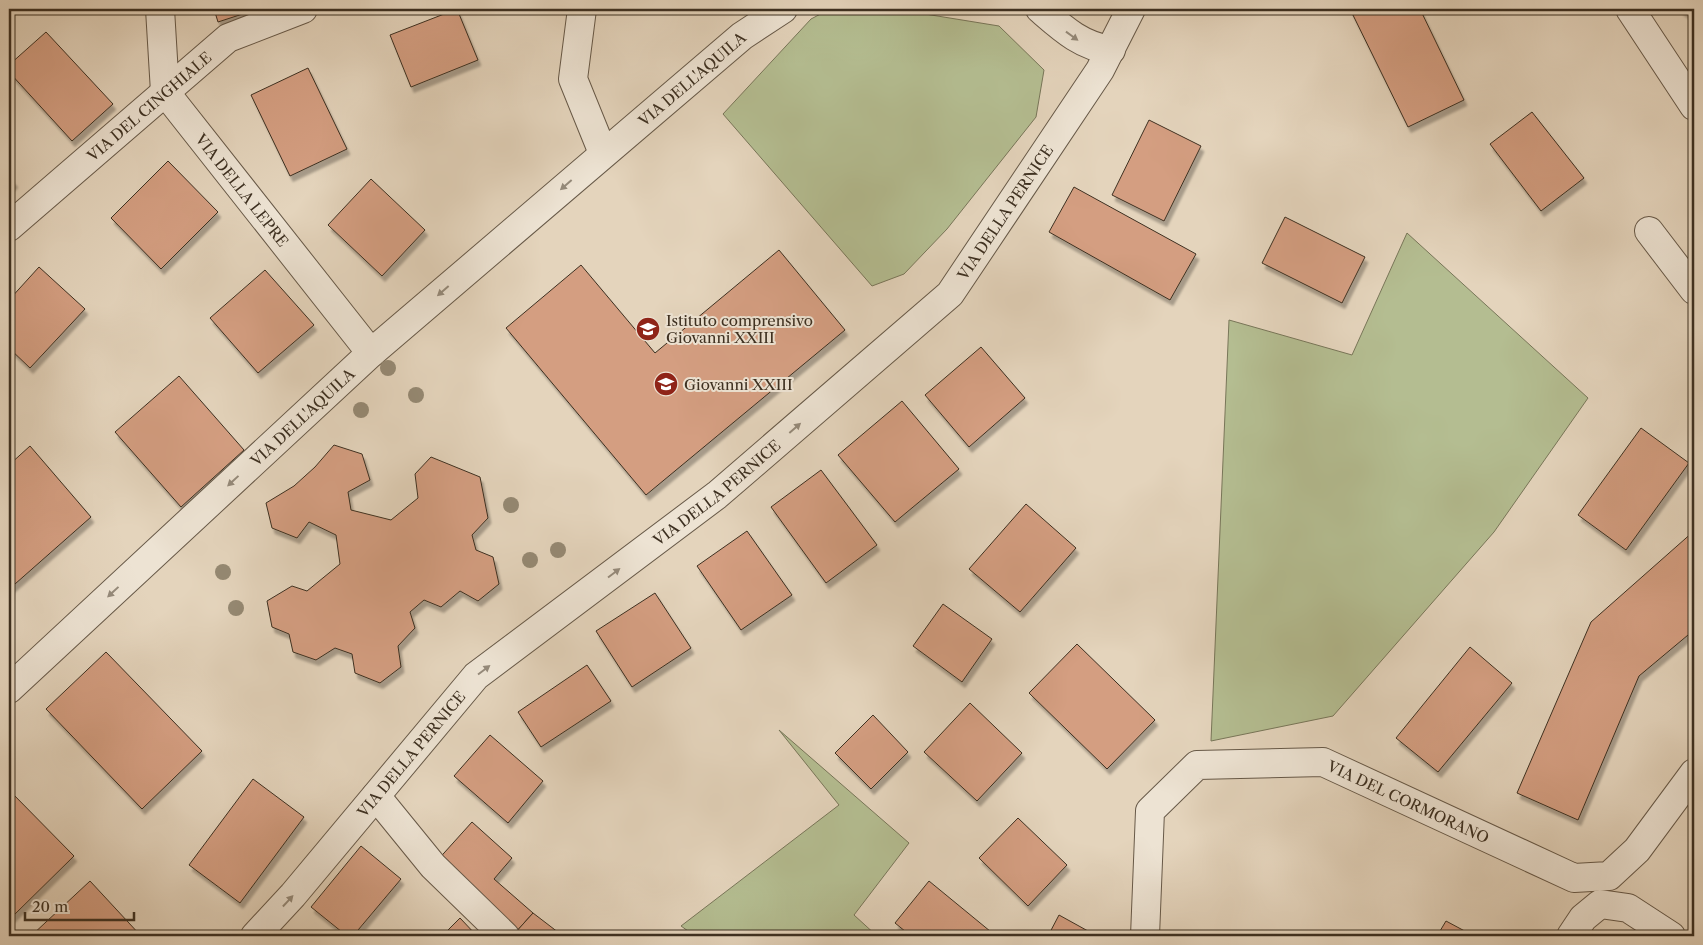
<svg xmlns="http://www.w3.org/2000/svg" width="1703" height="945" font-family="'Libre Caslon Text',serif">
  <style>
    .green { fill: #b4bd91; stroke: #787659 }
    .building { fill: #d49e81; stroke: #3d3021; filter: url(#shadow) }
    .lines { fill: none; stroke-linecap: round; stroke-linejoin: round }
    .minor-casing { stroke: #675948; stroke-width: 30 }
    .minor { stroke: #ede3d3; stroke-width: 28 }
    .tree { fill: #958973 }
    .oneway { fill: #958a7a }
    .labels { text-anchor: middle; dominant-baseline: central; stroke-width: 4; stroke-linejoin: round; paint-order: stroke }
    .street-label { font-size: 15px; fill: #3d3021; stroke: #ede3d3 }
    .poi-label { font-size: 15px; fill: #3d3021; stroke: #ede3d3; text-anchor: start }
  </style>
  <defs>
    <filter id="shadow"><feDropShadow dx="3" dy="5.5" stdDeviation="1" flood-color="#0004"/></filter>
  </defs>
  <rect width="100%" height="100%" fill="#e4d4bc"/>
  <filter id="stains"><feTurbulence type="fractalNoise" baseFrequency=".004" numOctaves="4"/><feColorMatrix values="0 0 0 0 .2 0 0 0 0 .09 0 0 0 0 .02 0 0 0 .5 -.17"/></filter>
  <radialGradient id="worn" r=".72"><stop offset=".6" stop-color="#630" stop-opacity="0"/><stop offset="1" stop-color="#630" stop-opacity=".3"/></radialGradient>
  <!-- green -->
  <g class="green">
    <polygon points="830,9 909,9 925,14 999,26 1044,70 1036,117 947,229 904,274 872,286 723,114 811,19"/>
    <polygon points="1407,233 1588,398 1494,532 1333,716 1211,741 1229,320 1352,355"/>
    <polygon points="779,730 909,843 854,915 877,936 695,936 681,926 839,805"/>
  </g>
  <!-- building -->
  <g class="building">
    <polygon points="214,9 258,9 218,22"/>
    <polygon points="457,9 478,60 411,87 390,35"/>
    <polygon points="1350,9 1420,9 1464,100 1408,127"/>
    <polygon points="1680,9 1694,9 1694,19"/>
    <polygon points="46,32 113,104 72,141 9,72 9,65"/>
    <polygon points="308,68 347,149 290,176 251,95"/>
    <polygon points="1532,112 1584,178 1541,211 1490,144"/>
    <polygon points="1149,120 1201,146 1164,221 1112,195"/>
    <polygon points="168,161 218,212 161,269 111,218"/>
    <polygon points="9,176 15,182 9,188"/>
    <polygon points="371,179 425,230 382,276 328,225"/>
    <polygon points="1074,187 1196,254 1170,300 1049,232"/>
    <polygon points="1285,217 1365,257 1342,303 1262,263"/>
    <polygon points="779,250 845,330 646,495 506,328 581,265 655,353"/>
    <polygon points="39,267 85,309 30,368 9,348 9,300"/>
    <polygon points="265,270 314,325 258,373 210,318"/>
    <polygon points="981,347 1025,398 969,447 925,395"/>
    <polygon points="179,376 244,450 181,507 115,432"/>
    <polygon points="902,401 959,469 895,522 838,455"/>
    <polygon points="1641,428 1689,463 1626,550 1578,515"/>
    <polygon points="334,445 362,454 370,480 348,492 351,510 391,520 418,498 415,474 431,457 480,477 488,518 472,535 476,550 493,557 499,584 478,601 460,591 441,607 424,600 410,612 415,628 398,646 401,667 380,683 355,673 352,654 335,648 316,660 293,652 289,634 272,627 267,601 292,586 307,591 340,564 336,535 309,522 297,538 272,528 266,503 294,486 315,467"/>
    <polygon points="30,446 91,517 15,584 9,576 9,465"/>
    <polygon points="821,470 877,545 826,583 771,507"/>
    <polygon points="1026,504 1076,548 1020,612 969,569"/>
    <polygon points="747,531 792,595 741,630 697,566"/>
    <polygon points="1694,531 1694,630 1639,676 1578,820 1517,793 1591,622"/>
    <polygon points="9,577 15,584 9,589"/>
    <polygon points="655,593 691,648 632,687 596,631"/>
    <polygon points="943,604 992,639 962,682 913,646"/>
    <polygon points="1077,644 1155,720 1107,769 1029,693"/>
    <polygon points="1470,647 1512,683 1438,772 1396,738"/>
    <polygon points="106,652 202,751 142,809 46,709"/>
    <polygon points="587,665 611,701 541,747 518,712"/>
    <polygon points="970,703 1022,753 977,801 924,752"/>
    <polygon points="873,715 908,752 871,789 835,753"/>
    <polygon points="490,735 543,781 508,823 454,776"/>
    <polygon points="253,779 304,817 240,903 189,865"/>
    <polygon points="9,790 74,856 12,917 9,913"/>
    <polygon points="1018,818 1067,865 1028,906 979,858"/>
    <polygon points="472,822 512,858 494,879 533,913 515,933 435,863"/>
    <polygon points="361,846 401,879 353,936 347,936 311,907"/>
    <polygon points="90,881 141,936 31,936"/>
    <polygon points="929,881 996,936 911,936 895,923"/>
    <polygon points="533,913 563,936 519,936 515,933"/>
    <polygon points="1059,915 1097,936 1048,936"/>
    <polygon points="460,918 477,936 442,936"/>
    <polygon points="1446,921 1474,936 1437,936"/>
  </g>
  <g class="lines">
    <!-- minor casing -->
    <g class="minor-casing">
      <g id="minor">
        <path id="s1" d="M160,9L165,92L371,353"/>
        <polyline points="582,9 573,79 603,153"/>
        <path d="M1040,9C1062,28 1081,46 1111,50"/>
        <polyline points="1630,9 1694,106"/>
        <path id="s2" d="M9,227L228,38L303,9"/>
        <polyline points="1649,231 1694,290"/>
        <path id="s3" d="M9,689L371,353L742,36L783,9"/>
        <polyline points="376,796 433,866 505,936"/>
        <path id="s4" d="M255,936L293,895L476,676L717,495L950,294L1100,70L1131,9"/>
        <path id="s5" d="M1145,936L1150,811L1197,765L1323,762L1574,878L1609,876L1637,850L1694,773"/>
        <polyline points="1571,936 1583,918 1600,904 1628,908 1671,936"/>
      </g>
    </g>
    <!-- minor -->
    <use href="#minor" class="minor"/>
  </g>
  <!-- trees -->
  <g class="tree">
    <circle cx="388" cy="368" r="8"/>
    <circle cx="416" cy="395" r="8"/>
    <circle cx="361" cy="410" r="8"/>
    <circle cx="511" cy="505" r="8"/>
    <circle cx="558" cy="550" r="8"/>
    <circle cx="530" cy="560" r="8"/>
    <circle cx="223" cy="572" r="8"/>
    <circle cx="236" cy="608" r="8"/>
  </g>
  <!-- one-way arrows -->
  <defs><path id="oneway-solid" d="M-6-.8H1V-3.2L6.5 0L1 3.2V.8H-6Z" transform="scale(1.25)"/></defs>
  <g class="oneway">
    <use href="#oneway-solid" transform="translate(1072 36) rotate(36)"/>
    <use href="#oneway-solid" transform="translate(566 185) rotate(139)"/>
    <use href="#oneway-solid" transform="translate(443 291) rotate(139)"/>
    <use href="#oneway-solid" transform="translate(795 428) rotate(-41)"/>
    <use href="#oneway-solid" transform="translate(233 481) rotate(137)"/>
    <use href="#oneway-solid" transform="translate(614 573) rotate(-37)"/>
    <use href="#oneway-solid" transform="translate(113 592) rotate(137)"/>
    <use href="#oneway-solid" transform="translate(484 670) rotate(-37)"/>
    <use href="#oneway-solid" transform="translate(288 901) rotate(-47)"/>
  </g>
  <!-- icons -->
  <defs>
    <g id="school-disc" transform="scale(1.25)"><circle r="9.5" fill="#8f2418" stroke="#ede3d3"/><path d="M0-5L7-2L0 1L-7-2ZM-4 1L0 2.5L4 1V4Q0 6-4 4Z" fill="#fff"/></g>
  </defs>
  <g fill-rule="evenodd">
    <use href="#school-disc" x="648" y="329"/>
    <use href="#school-disc" x="666" y="384"/>
  </g>
  <g class="labels">
    <!-- street labels -->
    <g class="street-label">
      <text stroke="none"><textPath href="#s3" startOffset="916">VIA DELL'AQUILA</textPath></text>
      <text stroke="none"><textPath href="#s2" startOffset="185">VIA DEL CINGHIALE</textPath></text>
      <text stroke="none"><textPath href="#s1" startOffset="208">VIA DELLA LEPRE</textPath></text>
      <text stroke="none"><textPath href="#s4" startOffset="1049">VIA DELLA PERNICE</textPath></text>
      <text stroke="none"><textPath href="#s3" startOffset="400">VIA DELL'AQUILA</textPath></text>
      <text stroke="none"><textPath href="#s4" startOffset="644">VIA DELLA PERNICE</textPath></text>
      <text stroke="none"><textPath href="#s4" startOffset="240">VIA DELLA PERNICE</textPath></text>
      <text stroke="none"><textPath href="#s5" startOffset="411">VIA DEL CORMORANO</textPath></text>
    </g>
    <!-- poi labels -->
    <g class="poi-label">
      <text x="666" y="320">Istituto comprensivo<tspan x="666" dy="17">Giovanni XXIII</tspan></text>
      <text x="684" y="384">Giovanni XXIII</text>
    </g>
  </g>
  <!-- margin -->
  <rect width="1703" height="945" fill="none" stroke="#e4d4bc" stroke-width="30"/>
  <rect x="10" y="10" width="1683" height="925" fill="none" stroke="#3d3021" stroke-width="2.5"/>
  <rect x="15" y="15" width="1673" height="915" fill="none" stroke="#3d3021"/>
  <!-- scale -->
  <path d="M25 912v8h109v-8" fill="none" stroke="#3d3021" stroke-width="2.5"/>
  <text x="32" y="912" font-size="15" fill="#3d3021" stroke="#ede3d3" stroke-width="4" paint-order="stroke">20 m</text>
  <rect width="100%" height="100%" filter="url(#stains)"/>
  <rect width="100%" height="100%" fill="url(#worn)"/>
</svg>
